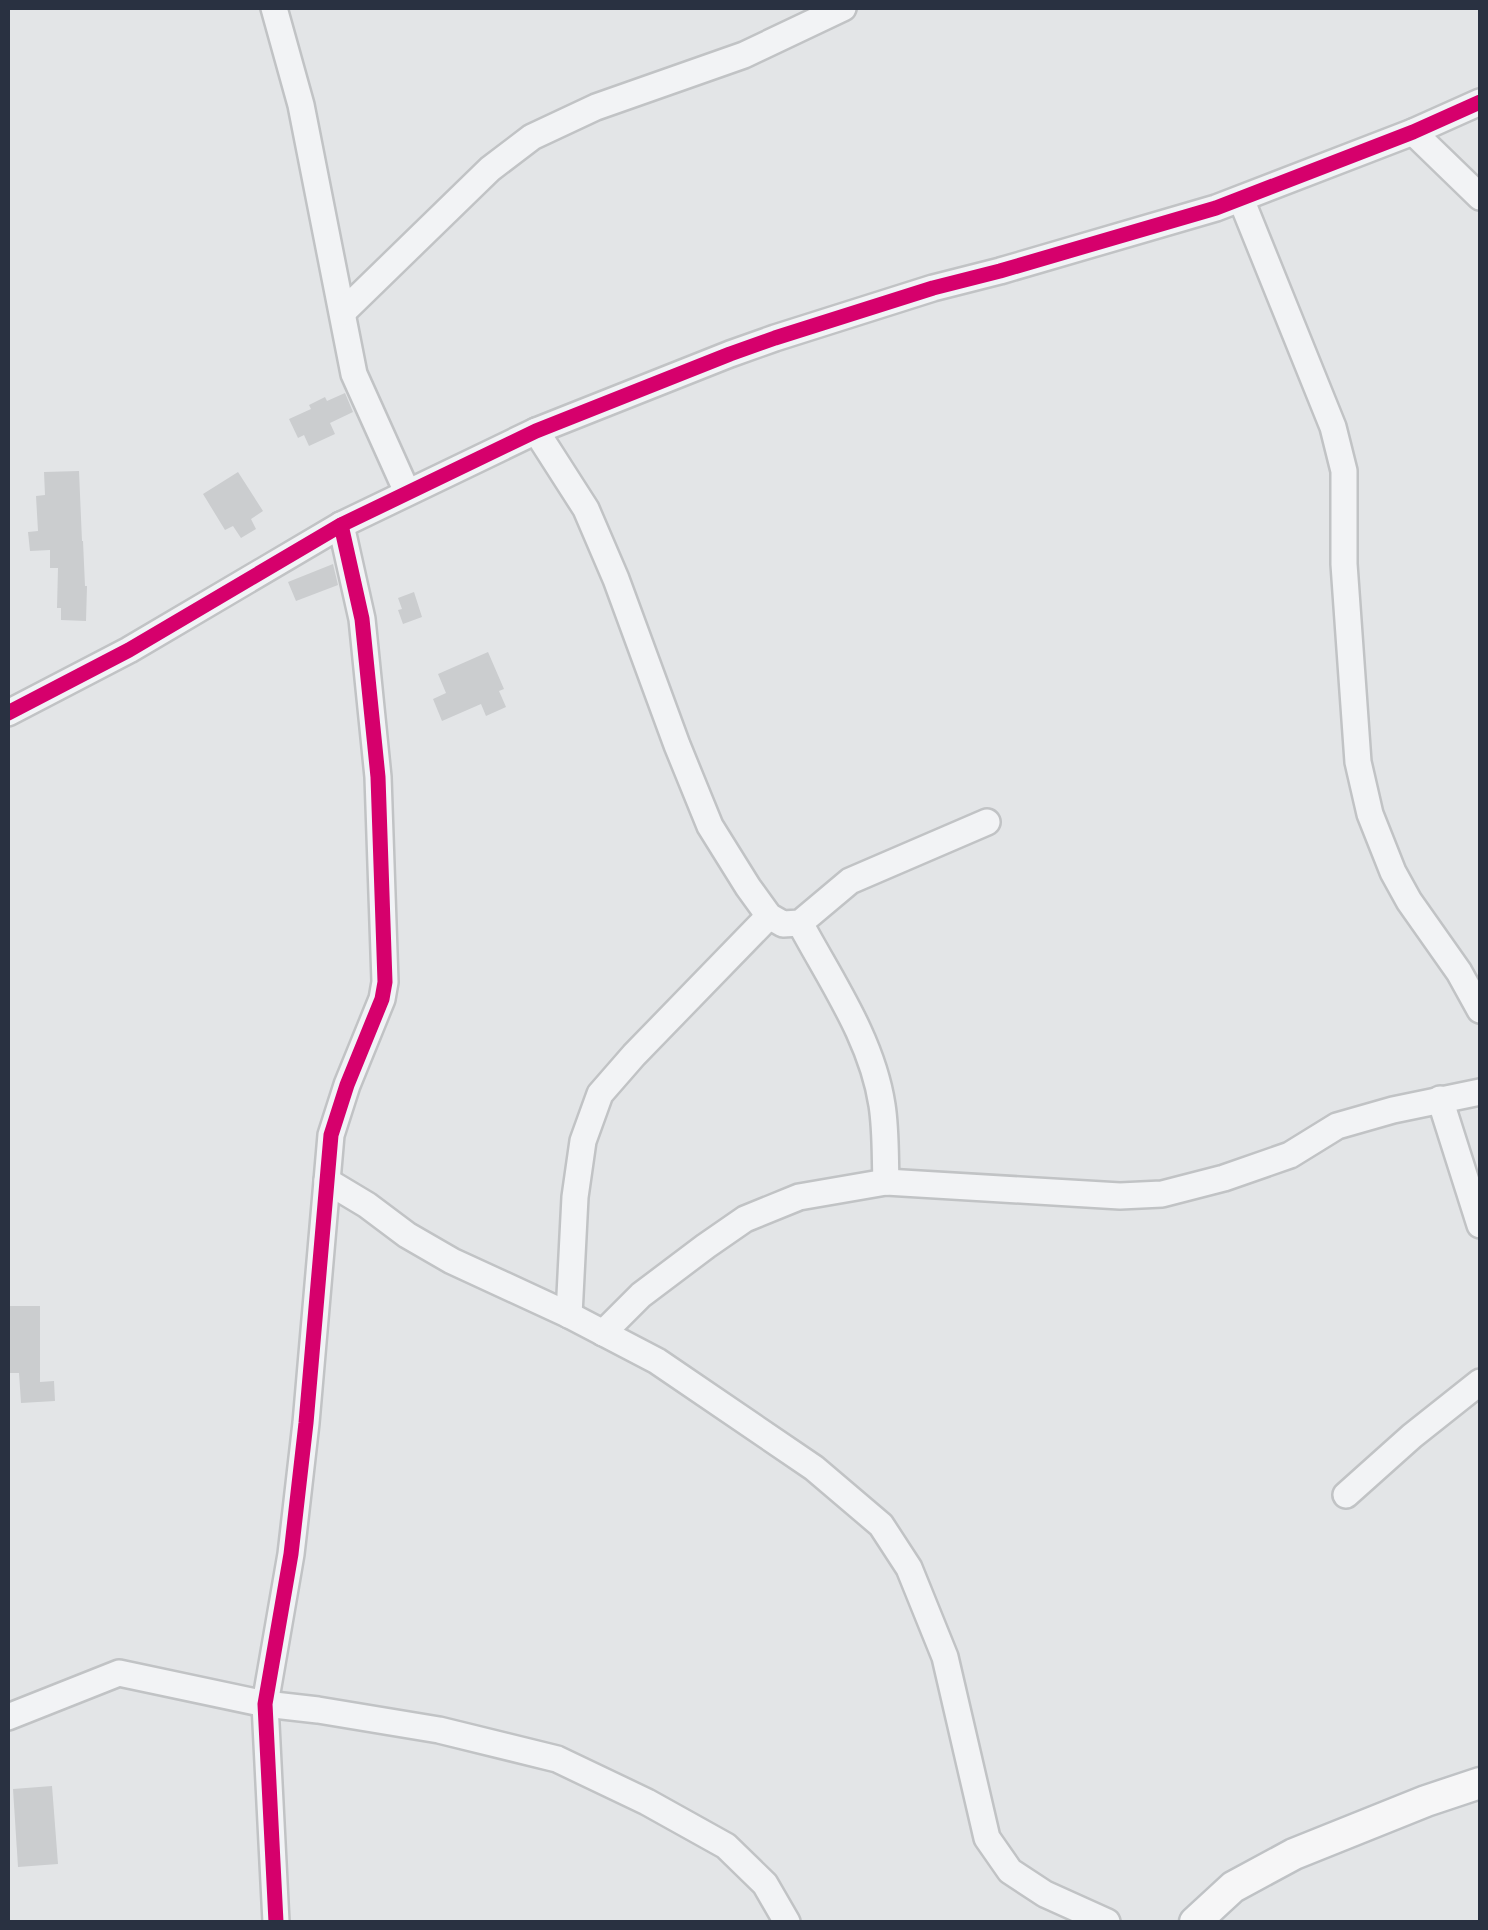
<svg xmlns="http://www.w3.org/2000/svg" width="1488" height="1930" font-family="Inter,sans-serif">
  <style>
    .building { fill: #cbcdcf }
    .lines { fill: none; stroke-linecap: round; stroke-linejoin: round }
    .minor-casing { stroke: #c1c3c5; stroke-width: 30 }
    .major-casing { stroke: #bfc2c5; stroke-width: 35 }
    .minor { stroke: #f2f3f5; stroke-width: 25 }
    .major { stroke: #f6f6f7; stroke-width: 30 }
    .cycleway-casing { stroke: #f0f3f7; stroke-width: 21 }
    .cycleway { stroke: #d6006c; stroke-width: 15 }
  </style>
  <rect width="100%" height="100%" fill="#e3e5e7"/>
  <!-- building -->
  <g class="building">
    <polygon points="345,393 353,412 330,423 335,434 309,446 304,435 298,438 289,419 311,409 309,405 325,397 327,401"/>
    <polygon points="79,471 82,541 83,541 85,586 87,586 86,621 61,620 61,608 57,608 58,568 50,568 50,550 30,551 28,532 38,531 36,496 45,495 44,472"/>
    <polygon points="238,472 263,511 251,519 256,529 241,538 233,526 225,530 203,494"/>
    <polygon points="333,564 338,585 296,601 288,582"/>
    <polygon points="414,592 422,617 403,624 398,610 402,609 398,598"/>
    <polygon points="488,652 504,689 499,691 506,707 486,716 481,704 442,721 433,699 446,693 438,674"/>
    <polygon points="8,1306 40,1306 40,1382 54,1381 55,1401 21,1403 19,1373 8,1373"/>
    <polygon points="52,1786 58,1864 18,1867 13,1789"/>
  </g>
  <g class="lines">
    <!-- minor casing -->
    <g class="minor-casing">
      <g id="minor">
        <polyline points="274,8 301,105 354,374 407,492"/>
        <polyline points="1413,132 1480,197"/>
        <polyline points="1241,199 1333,427 1344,471 1344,564 1358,762 1370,814 1393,872 1409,901 1459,972 1480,1010"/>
        <polyline points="343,312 490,169 532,137 596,107 744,55 843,8"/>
        <polyline points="536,431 586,509 616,579 677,745 710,826 748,887 769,916 783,924 800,923 850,881 987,822"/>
        <polyline points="8,713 129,650 341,525 536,431 730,354 775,338 933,288 1000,271 1216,208 1413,132 1480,102"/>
        <path d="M800,923C831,981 872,1039 882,1105C886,1130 885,1157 886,1182"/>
        <polyline points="1440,1099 1480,1225"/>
        <polyline points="327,1181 367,1205 407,1235 452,1261 569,1315 657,1361 814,1468 881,1525 909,1568 945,1657 987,1838 1010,1871 1045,1894 1107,1922"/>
        <polyline points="569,1315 575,1197 583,1141 600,1094 634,1055 769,916"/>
        <polyline points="603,1333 641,1295 706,1246 745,1219 799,1197 886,1182 1120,1196 1162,1194 1224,1178 1290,1155 1337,1126 1393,1110 1480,1092"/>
        <polyline points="1346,1495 1412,1436 1480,1382"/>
        <polyline points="8,1717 119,1673 265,1704 318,1710 439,1730 557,1759 647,1802 726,1846 765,1884 787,1922"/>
        <polyline points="276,1922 265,1704 291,1554 306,1423 331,1135 347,1085 382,999 385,982 378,777 362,619 341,525"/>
      </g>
    </g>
    <!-- major casing -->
    <g class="major-casing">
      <polyline id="major" points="1195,1922 1233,1887 1294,1854 1426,1801 1480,1783"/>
    </g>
    <!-- minor -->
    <use href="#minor" class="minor"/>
    <!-- major -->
    <use href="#major" class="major"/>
    <!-- cycleway casing -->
    <g class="cycleway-casing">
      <g id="cycleway">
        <polyline points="8,713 129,650 341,525 536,431 730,354 775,338 933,288 1000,271 1216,208 1413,132 1480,102"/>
        <polyline points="276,1922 265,1704 291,1554 306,1423 331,1135 347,1085 382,999 385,982 378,777 362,619 341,525"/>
      </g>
    </g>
    <!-- cycleway -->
    <use href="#cycleway" class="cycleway"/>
  </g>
  <!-- border -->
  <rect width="1488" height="1930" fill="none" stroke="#293141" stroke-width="20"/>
</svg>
